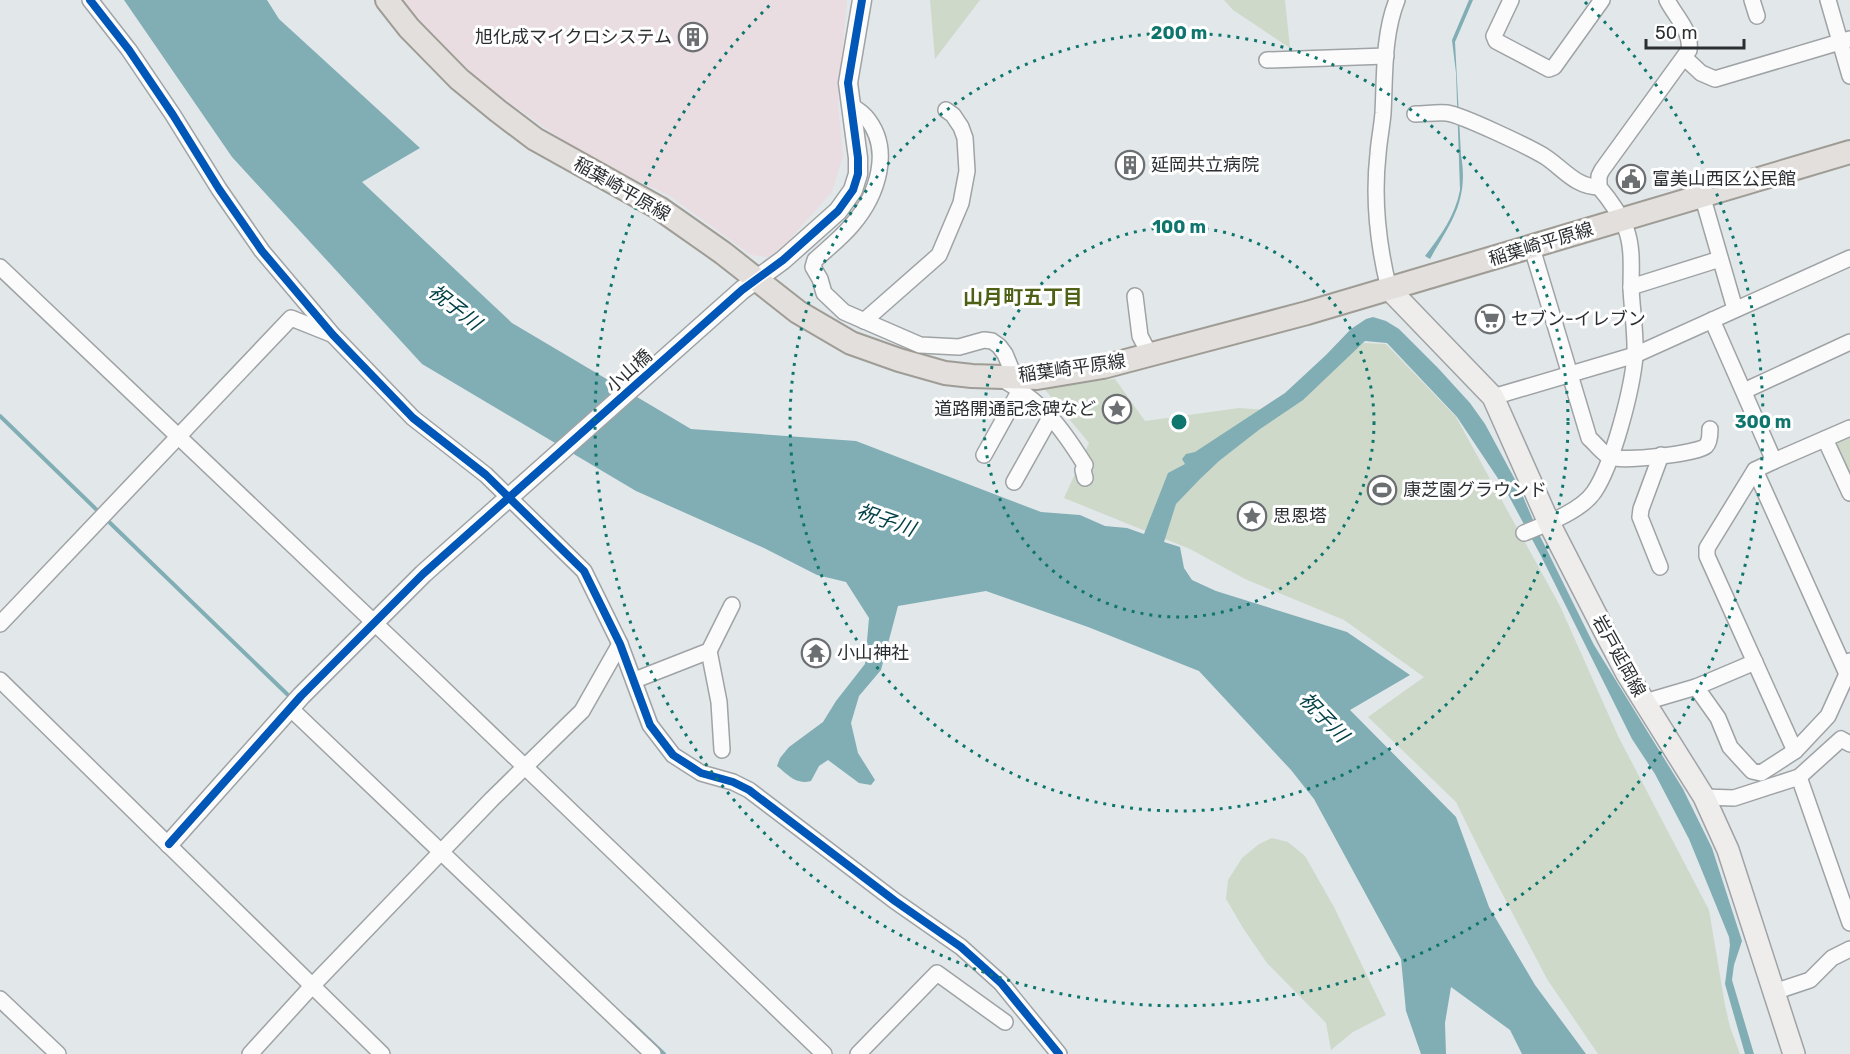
<svg xmlns="http://www.w3.org/2000/svg" width="1850" height="1054" font-family="Rubik,'Noto Sans JP',sans-serif">
  <style>
    .industrial { fill: #e9dde1 }
    .green { fill: #ced9ca }
    .water { fill: #80aeb4 }
    .lines { fill: none; stroke-linecap: round; stroke-linejoin: round }
    .stream { stroke: #80aeb4; stroke-width: 4 }
    .minor-casing { stroke: #9fa3a5; stroke-width: 18 }
    .tertiary-casing { stroke: #9fa3a5; stroke-width: 21 }
    .secondary-casing { stroke: #9fa3a5; stroke-width: 24 }
    .primary-casing { stroke: #9f9c95; stroke-width: 26 }
    .minor { stroke: #fbfbfc; stroke-width: 15 }
    .tertiary { stroke: #fbfbfc; stroke-width: 18 }
    .secondary { stroke: #eeedec; stroke-width: 21 }
    .primary { stroke: #e2dfdc; stroke-width: 22 }
    .cycleway-casing { stroke: #fff; stroke-width: 11 }
    .cycleway { stroke: #0057b8; stroke-width: 8 }
    .ring { fill: none; stroke: #0f766e; stroke-width: 3; stroke-dasharray: 3 6 }
    .labels { text-anchor: middle; dominant-baseline: central; stroke-width: 6; stroke-linejoin: round; paint-order: stroke }
    .poi-label { font-size: 18px; fill: #2c2f32; stroke: #fff; text-anchor: start }
    .street-label { font-size: 18px; fill: #2c2f32; stroke: #fff }
    .neighbourhood-label { font-size: 20px; font-weight: bold; fill: #4d6016; stroke: #fff }
    .water-label { font-size: 20px; font-style: italic; fill: #004046; stroke: #fff }
    .centre { fill: #0f766e; stroke: #fff; stroke-width: 3 }
    .ring-label { font-size: 18px; text-anchor: middle; font-weight: bold; fill: #0f766e; stroke: #fff; stroke-width: 6; stroke-linejoin: round; paint-order: stroke }
  </style>
  <rect width="100%" height="100%" fill="#e2e7ea"/>
  <!-- industrial -->
  <polygon class="industrial" points="401,0 847,0 838,104 843,156 832,192 773,258 751,255 670,196 584,155 487,87 418,22"/>
  <!-- green -->
  <g class="green">
    <polygon points="930,0 980,0 935,59"/>
    <polygon points="1224,0 1285,0 1290,48 1233,10"/>
    <polygon points="1364,343 1386,344 1456,417 1560,606 1618,736 1709,910 1725,1005 1730,1027 1740,1054 1598,1054 1547,979 1480,851 1456,802 1368,717 1424,677 1344,620 1245,579 1190,549 1064,498 1089,443 1042,386 1115,379 1145,421 1239,408 1267,410 1319,368"/>
    <polygon points="1850,434 1850,480 1833,442"/>
    <polygon points="1272,838 1288,842 1305,856 1334,907 1386,1015 1353,1032 1331,1050 1326,1023 1267,963 1243,928 1226,899 1228,880 1242,858 1259,844"/>
  </g>
  <!-- water -->
  <g class="water">
    <path d="M124,0H267L279,19L420,148L362,182L512,323L691,429L856,441L1041,512L1080,515L1105,526L1127,528L1144,534L1168,473L1185,464L1182,459L1186,454L1195,452L1285,393L1326,355L1351,329L1366,319L1373,317L1386,321L1399,329L1438,368L1470,403L1485,424L1518,485L1540,536L1594,645L1683,789L1712,848L1742,941L1734,965L1732,980L1754,1054H1745L1725,984L1730,945L1729,937L1689,839L1655,774L1632,739L1541,556L1505,489L1457,417L1387,343L1365,341L1303,400L1260,429L1219,461L1200,479L1176,504L1164,542L1180,547L1184,568L1192,580L1216,591L1347,632L1410,675L1350,710L1456,817L1489,907L1535,985L1586,1054H1522L1510,1030L1451,987L1445,1023L1446,1054H1421L1406,1011L1401,959L1314,799L1291,770L1199,671L1088,627L986,591L898,606L881,670L859,696L851,723L858,753L875,780L871,785L859,783L828,760L819,766L811,781C796,785 788,775 777,766L780,758L789,747L823,722L836,701L865,664L869,618L846,582L817,575L764,548L636,491L422,364L232,157Z"/>
    <path d="M1469,0H1473L1455,42L1461,155C1469,201 1451,222 1430,259L1425,256C1441,235 1455,216 1460,190L1456,73L1452,40Z"/>
  </g>
  <g class="lines">
    <!-- stream -->
    <g class="stream">
      <polyline points="0,416 101,514"/>
      <polyline points="106,519 287,694"/>
      <polyline points="628,1020 664,1054"/>
    </g>
    <!-- minor casing -->
    <g class="minor-casing">
      <g id="minor">
        <polyline points="90,0 129,50 173,115 219,189 262,251 333,335 413,418 486,475 584,571 620,644 650,725 673,755 701,773 733,782 749,790 895,901 961,947 1001,983 1059,1054"/>
        <polyline points="1511,0 1494,36 1496,41 1549,69 1554,67 1602,0"/>
        <polyline points="1752,0 1757,16"/>
        <polyline points="1828,0 1850,76"/>
        <polyline points="1685,58 1701,73 1715,79 1850,39"/>
        <polyline points="1267,60 1386,56"/>
        <path d="M850,105C855,108 861,112 865,116C894,149 877,196 852,225C841,238 827,249 815,260L813,267L820,279L824,293L844,312L920,345L959,347L984,340L992,341L999,346L1005,354L1015,378"/>
        <path d="M1415,114C1425,114 1437,112 1447,113C1462,115 1529,147 1544,156C1563,168 1575,187 1599,187"/>
        <polyline points="1702,195 1735,309"/>
        <path d="M1532,248L1589,438C1595,443 1602,453 1610,457C1621,462 1697,454 1706,446C1710,442 1710,434 1710,429"/>
        <polyline points="0,267 423,669 824,1054"/>
        <polyline points="1631,287 1720,259"/>
        <path d="M1389,289C1378,245 1373,199 1378,154C1379,140 1382,126 1383,113C1385,76 1383,35 1397,0"/>
        <polyline points="1135,296 1140,336 1150,355"/>
        <polyline points="1712,320 1774,461 1755,470 1707,548 1707,556 1795,751"/>
        <polyline points="864,321 939,255 961,203 967,171 965,138 961,127 953,115 946,110"/>
        <path d="M1002,379C1043,403 1060,425 1085,465L1083,470L1085,478"/>
        <polyline points="1744,391 1850,342"/>
        <polyline points="1493,397 1635,355 1850,258"/>
        <polyline points="1825,439 1850,493"/>
        <polyline points="984,455 1020,390"/>
        <polyline points="1774,461 1850,428"/>
        <polyline points="1755,470 1847,674"/>
        <polyline points="1014,482 1051,416"/>
        <path d="M1524,533C1546,524 1581,511 1594,492C1613,464 1632,390 1635,356C1636,334 1632,310 1631,288C1631,268 1633,248 1626,229C1619,212 1610,200 1599,187V176L1602,170L1689,50C1692,31 1675,16 1667,0"/>
        <polyline points="1660,567 1640,517 1641,509 1661,455"/>
        <polyline points="0,624 291,318 331,334"/>
        <polyline points="709,651 719,702 722,750"/>
        <polyline points="0,680 382,1054"/>
        <polyline points="635,680 709,651 732,605"/>
        <polyline points="1696,687 1718,718 1730,747 1752,771 1761,773 1795,751 1828,716 1847,674 1850,661"/>
        <polyline points="1645,702 1696,687 1755,662"/>
        <polyline points="290,708 653,1054"/>
        <polyline points="1799,777 1850,923"/>
        <polyline points="1704,797 1734,798 1799,777 1841,739 1850,744"/>
        <polyline points="1774,992 1810,980 1832,958 1850,949"/>
        <polyline points="0,999 58,1054"/>
        <polyline points="250,1054 312,986 492,799 582,711 620,644"/>
        <polyline points="858,1054 937,973 1005,1022"/>
      </g>
    </g>
    <!-- tertiary casing -->
    <g class="tertiary-casing">
      <polyline id="tertiary" points="169,844 301,696 423,574 742,290 783,260 838,211 853,190 858,174 858,158 848,83 862,0"/>
    </g>
    <!-- secondary casing -->
    <g class="secondary-casing">
      <polyline id="secondary" points="1389,289 1493,397 1549,523 1607,636 1627,674 1704,797 1728,850 1794,1054"/>
    </g>
    <!-- primary casing -->
    <g class="primary-casing">
      <polyline id="primary" points="387,0 409,28 459,79 498,111 535,139 659,208 723,253 798,312 851,343 899,360 945,373 972,376 1037,378 1103,367 1307,313 1850,152"/>
    </g>
    <!-- minor -->
    <use href="#minor" class="minor"/>
    <!-- tertiary -->
    <use href="#tertiary" class="tertiary"/>
    <!-- secondary -->
    <use href="#secondary" class="secondary"/>
    <!-- primary -->
    <use href="#primary" class="primary"/>
    <!-- cycleway casing -->
    <g class="cycleway-casing">
      <g id="cycleway">
        <polyline points="90,0 129,50 173,115 219,189 262,251 333,335 413,418 486,475 584,571 620,644 650,725 673,755 701,773 733,782 749,790 895,901 961,947 1001,983 1059,1054"/>
        <polyline points="169,844 301,696 423,574 742,290 783,260 838,211 853,190 858,174 858,158 848,83 862,0"/>
      </g>
    </g>
    <!-- cycleway -->
    <use href="#cycleway" class="cycleway"/>
  </g>
  <!-- distance rings -->
  <g class="ring">
    <circle cx="1179" cy="422" r="195"/>
    <circle cx="1179" cy="422" r="389"/>
    <path d="M1585 2A584 584 0 1 1 773 2"/>
  </g>
  <!-- icons -->
  <defs>
    <g id="building-ring" transform="scale(1.5)"><circle r="9.5" fill="#fff" stroke="#6c6f72" stroke-width="1.5"/><path d="M-4-6H4V6H1V3H-1V6H-4ZM-2.5-4.3h1.7v1.8h-1.7ZM.8-4.3h1.7v1.8H.8ZM-2.5-1h1.7V.8h-1.7ZM.8-1h1.7V.8H.8Z" fill="#6c6f72"/></g>
    <g id="civic-ring" transform="scale(1.5)"><circle r="9.5" fill="#fff" stroke="#6c6f72" stroke-width="1.5"/><path d="M-.6-6.5H3V-4.5H.6V-3L4-1V1h2V6H-6V1h2V-1L-.6-3ZM-1.2 2.5V6h2.4V2.5Z" fill="#6c6f72"/></g>
    <g id="supermarket-ring" transform="scale(1.5)"><circle r="9.5" fill="#fff" stroke="#6c6f72" stroke-width="1.5"/><path d="M-6-5.5h2.5l.6 2H6L4.5 2H-2.5L-4.4-4H-6ZM-1.5 3.2a1.3 1.3 0 1 0 .1 0ZM3 3.2a1.3 1.3 0 1 0 .1 0Z" fill="#6c6f72"/></g>
    <g id="sight-ring" transform="scale(1.5)"><circle r="9.5" fill="#fff" stroke="#6c6f72" stroke-width="1.5"/><path d="M0-6L1.8-2.2L6-1.7L2.9 1.2L3.7 5.4L0 3.3L-3.7 5.4L-2.9 1.2L-6-1.7L-1.8-2.2Z" fill="#6c6f72"/></g>
    <g id="stadium-ring" transform="scale(1.5)"><circle r="9.5" fill="#fff" stroke="#6c6f72" stroke-width="1.5"/><path d="M0-5a6.5 5 0 1 0 0 10a6.5 5 0 1 0 0-10ZM-3.5-1.8h7v3.6h-7Z" fill="#6c6f72"/></g>
    <g id="temple-ring" transform="scale(1.5)"><circle r="9.5" fill="#fff" stroke="#6c6f72" stroke-width="1.5"/><path d="M0-6L5-2H3V0L6.5 2.5H4V6H1.5V3h-3V6H-4V2.5H-6.5L-3 0V-2H-5Z" fill="#6c6f72"/></g>
  </defs>
  <g fill-rule="evenodd">
    <use href="#building-ring" x="693" y="37"/>
    <use href="#building-ring" x="1130" y="165"/>
    <use href="#civic-ring" x="1631" y="179"/>
    <use href="#supermarket-ring" x="1490" y="319"/>
    <use href="#sight-ring" x="1117" y="409"/>
    <use href="#stadium-ring" x="1382" y="490"/>
    <use href="#sight-ring" x="1252" y="516"/>
    <use href="#temple-ring" x="816" y="653"/>
  </g>
  <g class="labels">
    <!-- poi labels -->
    <g class="poi-label">
      <text x="672" y="37" text-anchor="end">旭化成マイクロシステム</text>
      <text x="1151" y="165">延岡共立病院</text>
      <text x="1652" y="179">富美山西区公民館</text>
      <text x="1511" y="319">セブン-イレブン</text>
      <text x="1096" y="409" text-anchor="end">道路開通記念碑など</text>
      <text x="1403" y="490">康芝園グラウンド</text>
      <text x="1273" y="516">思恩塔</text>
      <text x="837" y="653">小山神社</text>
    </g>
    <!-- street labels -->
    <g class="street-label">
      <text transform="translate(622 189) rotate(30)">稲葉崎平原線</text>
      <text transform="translate(1541 244) rotate(-17)">稲葉崎平原線</text>
      <text transform="translate(1072 368) rotate(-8)">稲葉崎平原線</text>
      <text transform="translate(629 371) rotate(-42)">小山橋</text>
      <text transform="translate(1619 656) rotate(61)">岩戸延岡線</text>
    </g>
    <!-- neighbourhood labels -->
    <g class="neighbourhood-label">
      <text x="1023" y="297">山月町五丁目</text>
    </g>
    <!-- water labels -->
    <g class="water-label">
      <text transform="translate(455 307) rotate(38)">祝子川</text>
      <text transform="translate(886 520) rotate(19)">祝子川</text>
      <text transform="translate(1324 717) rotate(46)">祝子川</text>
    </g>
  </g>
  <circle cx="1179" cy="422" r="9" class="centre"/>
  <g class="ring-label">
    <text x="1179" y="39">200 m</text>
    <text x="1179" y="233">100 m</text>
    <text x="1763" y="428">300 m</text>
  </g>
  <!-- scale -->
  <path d="M1646 39v9h98v-9" fill="none" stroke="#2c2f32" stroke-width="3"/>
  <text x="1655" y="39" font-size="18" fill="#2c2f32" stroke="#ffffff" stroke-width="4.5" paint-order="stroke">50 m</text>
</svg>
